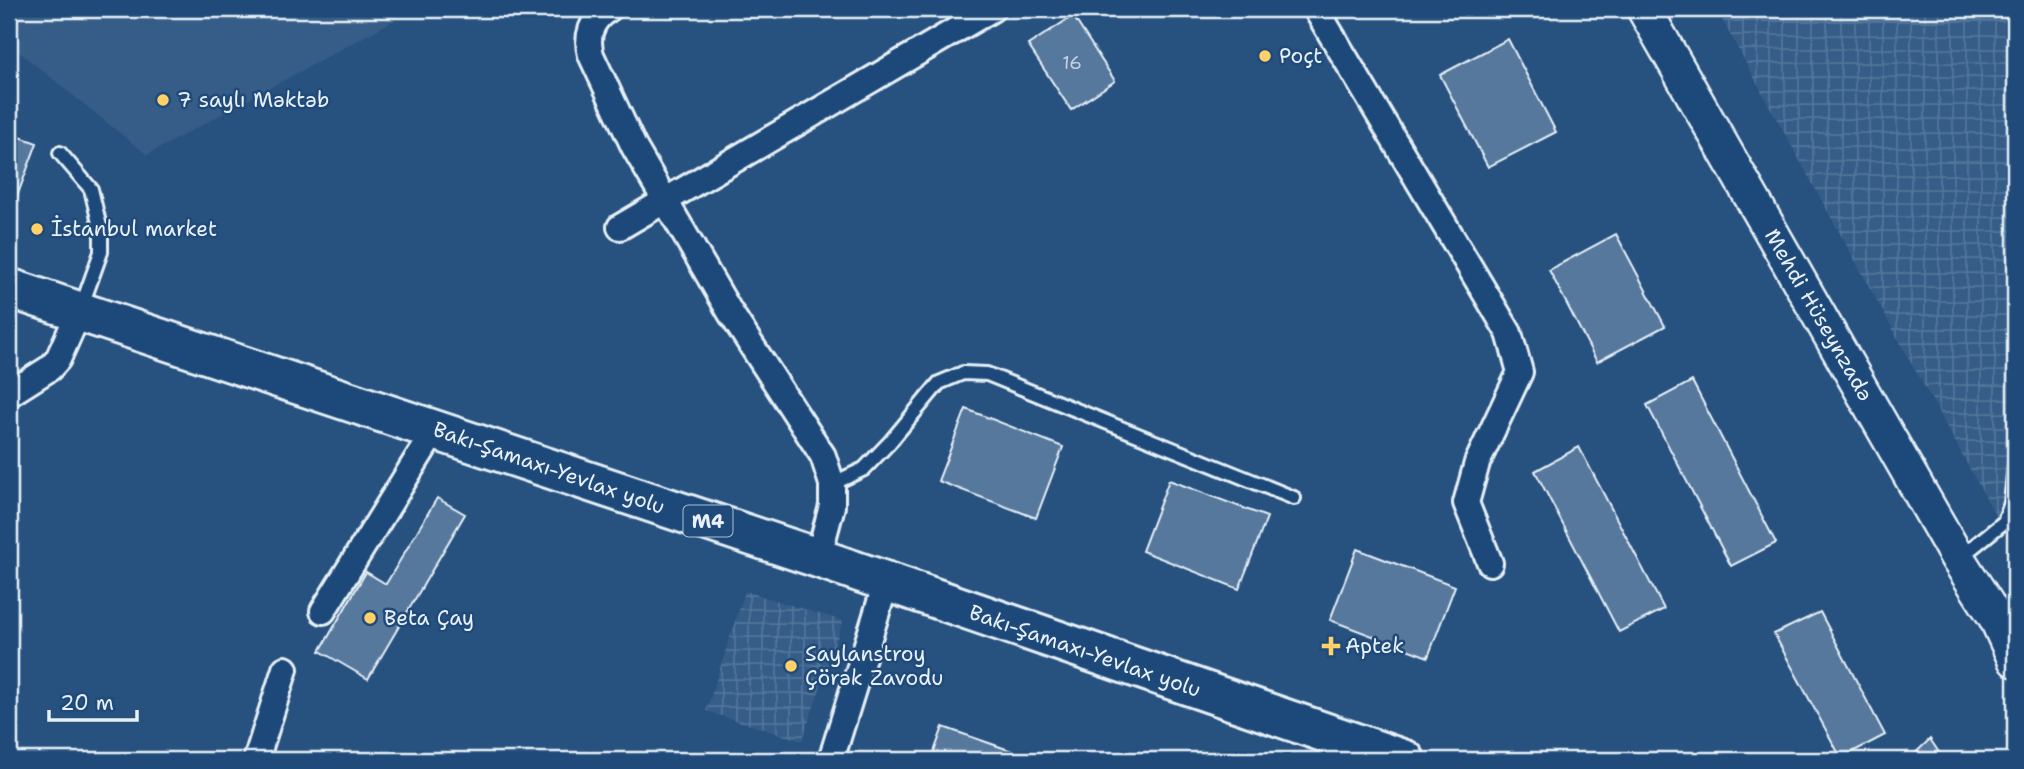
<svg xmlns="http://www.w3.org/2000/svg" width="2024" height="769" font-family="'Shantell Sans',sans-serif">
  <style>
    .built { fill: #355d88 }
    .industrial { fill: url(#industrial-grid) }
    .building { fill: #57789d; stroke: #e8f1f8; stroke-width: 2 }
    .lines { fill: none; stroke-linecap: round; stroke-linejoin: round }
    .lane-casing { stroke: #e8f1f8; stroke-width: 18 }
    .street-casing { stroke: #e8f1f8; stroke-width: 30 }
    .secondary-casing { stroke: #e8f1f8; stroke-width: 38 }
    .highway-casing { stroke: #e8f1f8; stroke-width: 44 }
    .lane { stroke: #1f4a7a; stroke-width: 12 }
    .street { stroke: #1f4a7a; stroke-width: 24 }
    .secondary { stroke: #1f4a7a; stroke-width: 33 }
    .highway { stroke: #1f4a7a; stroke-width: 38 }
    .poi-dot { fill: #ffd166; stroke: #1f4a7a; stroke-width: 2.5 }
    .labels { text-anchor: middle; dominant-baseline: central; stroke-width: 5; stroke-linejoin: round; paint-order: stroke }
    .number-label { font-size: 18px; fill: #c4d3e1 }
    .shield { fill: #1f4a7a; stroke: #acbfd2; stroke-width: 2 }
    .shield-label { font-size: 19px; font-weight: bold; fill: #e8f1f8 }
    .poi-label { font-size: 21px; fill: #e8f1f8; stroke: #1f4a7a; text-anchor: start }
    .street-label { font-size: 21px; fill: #e8f1f8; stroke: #1f4a7a }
  </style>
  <defs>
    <pattern id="industrial-grid" width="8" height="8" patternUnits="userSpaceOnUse" patternTransform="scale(1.75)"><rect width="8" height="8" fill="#355d88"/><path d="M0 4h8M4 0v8" fill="none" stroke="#52759a"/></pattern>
  </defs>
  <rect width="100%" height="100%" fill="#27517f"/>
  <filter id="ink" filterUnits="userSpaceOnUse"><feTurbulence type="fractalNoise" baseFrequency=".0143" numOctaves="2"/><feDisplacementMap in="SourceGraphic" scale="14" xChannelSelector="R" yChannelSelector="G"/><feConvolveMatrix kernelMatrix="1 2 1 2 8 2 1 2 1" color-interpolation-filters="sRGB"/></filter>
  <g filter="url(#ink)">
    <!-- built -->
    <polygon class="built" points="9,9 415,9 147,155 9,44"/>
    <!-- industrial -->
    <g class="industrial">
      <polygon points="1716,9 2015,9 2015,551 1987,500"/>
      <polygon points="745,591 843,621 802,741 706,711"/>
    </g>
    <!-- building -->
    <g class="building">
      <polygon points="1073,16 1115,81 1071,110 1028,45"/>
      <polygon points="1508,39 1556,132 1488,167 1440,75"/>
      <polygon points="9,133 37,143 16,199 9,197"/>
      <polygon points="1616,234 1665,326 1597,362 1549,270"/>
      <polygon points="1692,381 1776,543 1731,566 1647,405"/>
      <polygon points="966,409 1063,447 1036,518 938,481"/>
      <polygon points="1579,447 1664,609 1619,632 1535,471"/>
      <polygon points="1169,480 1267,517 1239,589 1142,551"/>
      <polygon points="437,498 465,514 368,679 320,651 366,572 386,584"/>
      <polygon points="1357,549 1455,586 1428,657 1330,620"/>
      <polygon points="1820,612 1885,735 1841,758 1774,634"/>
      <polygon points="943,727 1038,760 931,760"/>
      <polygon points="1930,739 1944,760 1908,760"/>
    </g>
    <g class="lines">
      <!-- lane casing -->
      <g class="lane-casing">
        <g id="lane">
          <polyline points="60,153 91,189 101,231 101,252 81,308"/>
          <polyline points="832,484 864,469 890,442 939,383 963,373 987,374 1294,498"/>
          <polyline points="1958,559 2004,522 2011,503 2015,464"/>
        </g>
      </g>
      <!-- street casing -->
      <g class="street-casing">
        <g id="street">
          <path d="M609,9C591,19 586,37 591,55L634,147L730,312L823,456L832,484V506L818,558"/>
          <polyline points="1316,9 1509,333 1520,372 1477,463 1466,503 1490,563"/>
          <polyline points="620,227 992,9"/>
          <polyline points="9,394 50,368 58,359 79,312"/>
          <polyline points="323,611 435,430"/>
          <polyline points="256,760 285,669"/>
          <polyline points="831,760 886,583"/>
        </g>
      </g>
      <!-- secondary casing -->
      <g class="secondary-casing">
        <g id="secondary">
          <polyline points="1644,9 1958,559 1996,618"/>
          <polyline points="2015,645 1996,618 2015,660"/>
        </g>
      </g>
      <!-- highway casing -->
      <g class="highway-casing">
        <polyline id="highway" points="9,288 818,558 1405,760"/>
      </g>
      <!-- lane -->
      <use href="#lane" class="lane"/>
      <!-- street -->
      <use href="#street" class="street"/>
      <!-- secondary -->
      <use href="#secondary" class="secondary"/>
      <!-- highway -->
      <use href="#highway" class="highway"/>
    </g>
  </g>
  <!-- markers -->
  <g class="poi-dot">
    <circle cx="1265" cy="56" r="7"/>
    <circle cx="163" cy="100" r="7"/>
    <circle cx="37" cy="229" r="7"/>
    <circle cx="370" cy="618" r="7"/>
    <path d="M1327.5 635.5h7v7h7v7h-7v7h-7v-7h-7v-7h7z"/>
    <circle cx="791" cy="666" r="7"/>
  </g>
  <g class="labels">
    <!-- number labels -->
    <g class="number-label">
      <text x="1072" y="63">16</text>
    </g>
    <!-- shield labels -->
    <rect class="shield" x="683.5" y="505.5" width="49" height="31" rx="5"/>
    <g class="shield-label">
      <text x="708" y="521">M4</text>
    </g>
    <!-- poi labels -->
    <g class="poi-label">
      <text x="1279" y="56">Poçt</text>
      <text x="177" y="100">7 saylı Məktəb</text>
      <text x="51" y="229">İstanbul market</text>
      <text x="384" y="618">Beta Çay</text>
      <text x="1345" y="646">Aptek</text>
      <text x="805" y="654">Saylanstroy<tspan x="805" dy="24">Çörək Zavodu</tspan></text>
    </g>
    <!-- street labels -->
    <g class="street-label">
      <text transform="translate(1819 315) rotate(60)">Mehdi Hüseynzadə</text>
      <text transform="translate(549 468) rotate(19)">Bakı-Şamaxı-Yevlax yolu</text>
      <text transform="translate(1085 651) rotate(19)">Bakı-Şamaxı-Yevlax yolu</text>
    </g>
  </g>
  <!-- margin -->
  <rect width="2024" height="769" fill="none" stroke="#1f4a7a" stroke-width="35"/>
  <rect x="18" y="18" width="1989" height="734" fill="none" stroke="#e8f1f8" stroke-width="2.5" filter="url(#ink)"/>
  <!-- scale -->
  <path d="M49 710v10h88v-10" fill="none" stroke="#e8f1f8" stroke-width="3.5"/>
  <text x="60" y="710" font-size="21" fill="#e8f1f8" stroke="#1f4a7a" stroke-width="5" paint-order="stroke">20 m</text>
</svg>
